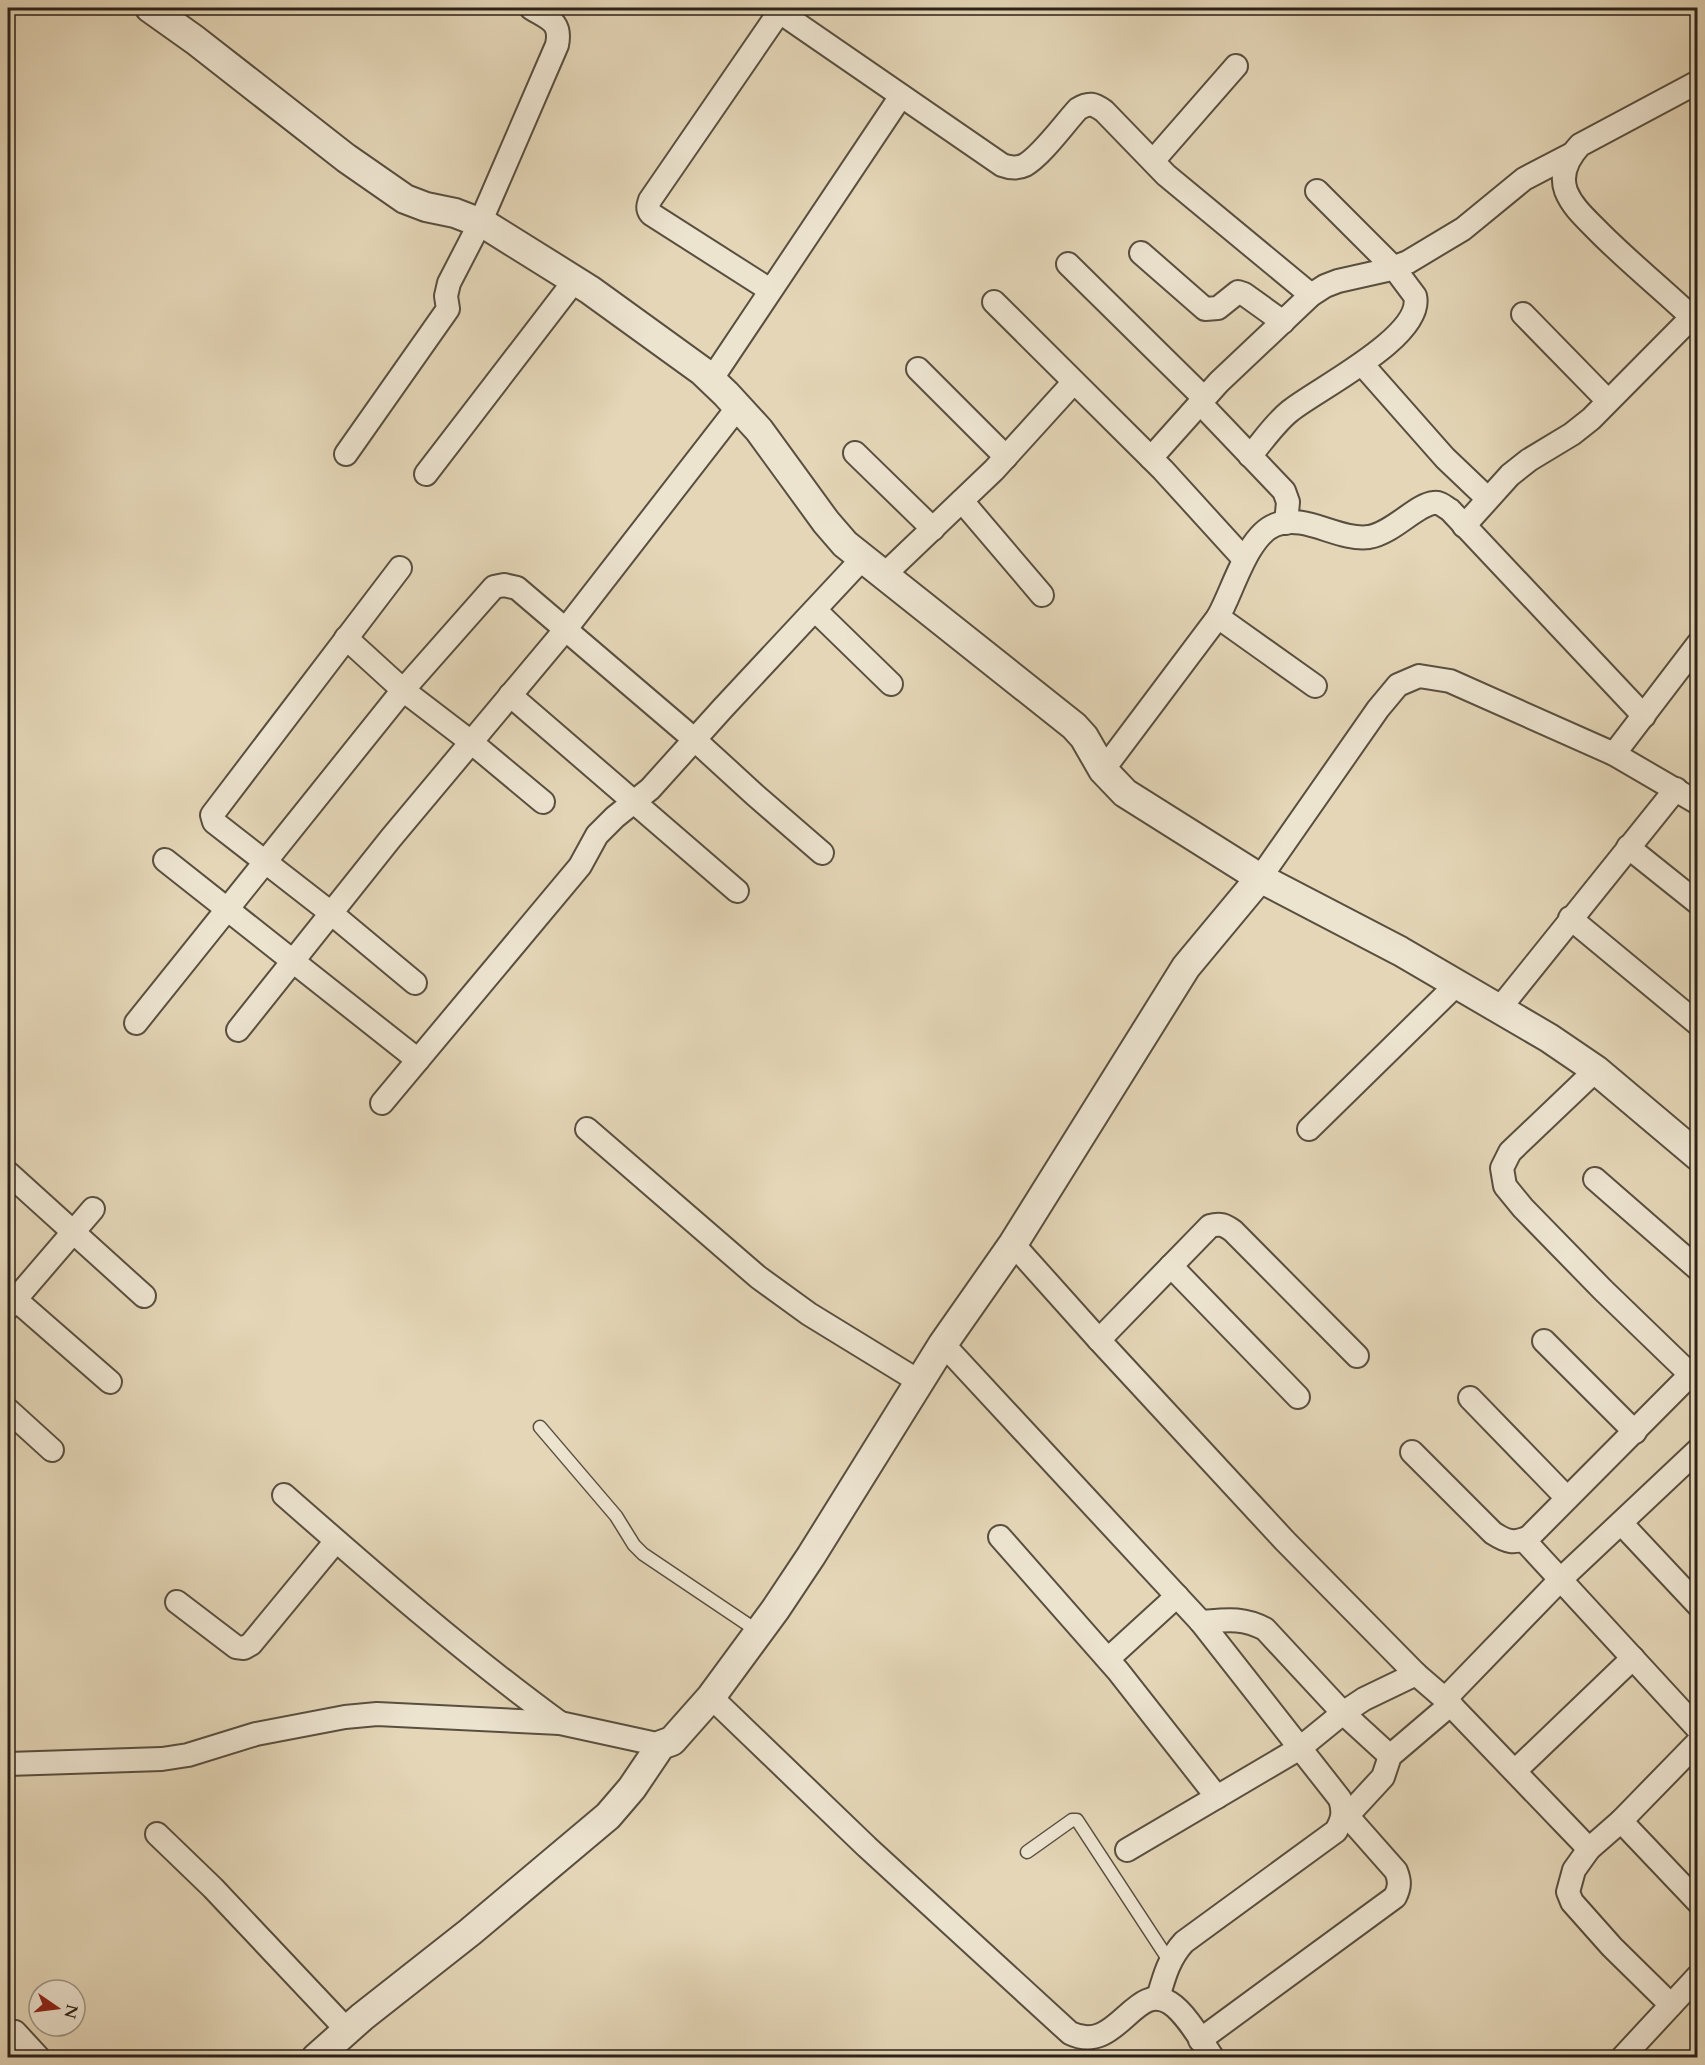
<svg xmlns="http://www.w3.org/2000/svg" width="1705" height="2065" font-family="Cardo,serif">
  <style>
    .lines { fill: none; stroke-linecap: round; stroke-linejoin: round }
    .service-casing { stroke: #594f40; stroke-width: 15 }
    .minor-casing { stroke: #594f40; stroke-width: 26 }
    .tertiary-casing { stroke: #594f40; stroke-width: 32 }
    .service { stroke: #ede4d0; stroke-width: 12 }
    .minor { stroke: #ede4d0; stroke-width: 22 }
    .tertiary { stroke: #ede4d0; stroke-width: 28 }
  </style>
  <rect width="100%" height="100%" fill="#e4d6b7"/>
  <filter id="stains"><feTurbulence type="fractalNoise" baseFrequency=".00333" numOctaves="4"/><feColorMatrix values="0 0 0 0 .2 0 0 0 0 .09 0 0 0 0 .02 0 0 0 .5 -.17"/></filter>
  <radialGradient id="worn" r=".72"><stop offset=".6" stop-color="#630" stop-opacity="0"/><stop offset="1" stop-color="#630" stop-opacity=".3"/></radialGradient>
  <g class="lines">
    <!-- service casing -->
    <g class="service-casing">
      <g id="service">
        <polyline points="540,1427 616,1516 634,1545 643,1554 759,1632"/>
        <polyline points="1027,1852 1072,1820 1077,1820 1170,1962"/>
      </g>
    </g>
    <!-- minor casing -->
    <g class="minor-casing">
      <g id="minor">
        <path d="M774,8L1002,165C1010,168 1017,169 1025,165C1042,155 1064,124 1078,109C1089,102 1094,104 1104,111L1166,175L1311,295"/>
        <path d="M1698,82L1580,145C1568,158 1560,174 1566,191C1572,206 1584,217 1595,228C1627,261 1664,290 1698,323"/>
        <polyline points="1153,161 1236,66"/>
        <polyline points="1141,253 1205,309 1218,308 1238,292 1244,294 1283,322"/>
        <polyline points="1068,264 1204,398"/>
        <path d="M770,290L651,214C647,209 648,206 650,200L780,11"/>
        <polyline points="994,302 1163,470 1244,559"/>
        <polyline points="1523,314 1608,401"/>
        <polyline points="1362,364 1445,458 1487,498"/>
        <polyline points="918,369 1006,457"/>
        <polyline points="711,380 901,96"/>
        <polyline points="1200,403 1284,491 1288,502 1286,523"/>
        <polyline points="855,453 933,529"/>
        <path d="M346,454L448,309L446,296L449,283L480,223L557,45C562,21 548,19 531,8"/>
        <path d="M1250,456C1263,441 1275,423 1290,411C1317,389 1425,336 1415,296L1394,268L1317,191"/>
        <polyline points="1151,458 1219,382 1311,295 1325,286 1338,281 1387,270 1408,262 1463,229 1524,179 1570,155"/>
        <polyline points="426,474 575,280"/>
        <polyline points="962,501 1042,595"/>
        <polyline points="1464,526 1510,475 1529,460 1572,434 1591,419 1692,317"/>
        <polyline points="400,568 212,815 214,822 331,913 415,983"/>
        <polyline points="884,575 994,470 1073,383"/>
        <polyline points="815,610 891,684"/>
        <polyline points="1218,617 1315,686"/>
        <polyline points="346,638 403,690 471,742 543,802"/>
        <polyline points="510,695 737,891"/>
        <polyline points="1614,754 1698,644"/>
        <path d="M1103,770L1218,617C1233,591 1247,536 1275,525C1305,513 1338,541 1369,537C1393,533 1417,504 1434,503C1440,502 1445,507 1450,510L1644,716"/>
        <polyline points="1628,847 1698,903"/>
        <polyline points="165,860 418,1060"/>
        <polyline points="1260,878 1378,709 1398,685 1419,676 1450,681 1614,754 1698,803"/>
        <polyline points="1570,918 1698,1024"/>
        <polyline points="1500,1008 1676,789"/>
        <polyline points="136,1023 403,690 494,587 504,585 517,588 695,740 755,795 822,853"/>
        <polyline points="238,1030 391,838 565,630 738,407"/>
        <polyline points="1596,1070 1510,1152 1502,1168 1505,1186 1523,1208 1603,1290 1691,1375"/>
        <polyline points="382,1103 580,866 597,835 615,817 650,789 723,708 863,558"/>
        <polyline points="587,1129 758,1277 809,1314 920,1382"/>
        <polyline points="1309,1129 1456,985"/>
        <polyline points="8,1173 144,1296"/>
        <polyline points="1595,1179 1698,1269"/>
        <polyline points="1013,1244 1099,1340 1285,1541 1416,1674 1445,1699 1589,1849"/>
        <polyline points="1171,1266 1298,1397"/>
        <polyline points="8,1293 110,1382"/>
        <polyline points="8,1308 93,1209"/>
        <path d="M1099,1340L1210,1226C1220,1223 1225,1225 1233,1231L1357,1356"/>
        <polyline points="1544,1341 1635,1432"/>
        <path d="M943,1344L1201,1622L1340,1799C1344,1812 1343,1819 1336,1831L1184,1942C1169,1958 1164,1977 1158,1998"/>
        <polyline points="1470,1398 1567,1498"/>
        <polyline points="8,1410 52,1450"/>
        <path d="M1412,1452L1493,1533C1507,1542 1514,1544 1529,1537L1698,1367"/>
        <path d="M284,1495C374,1574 464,1653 560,1723"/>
        <polyline points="1621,1523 1698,1605"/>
        <polyline points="1000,1537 1118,1671 1217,1797"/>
        <polyline points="1524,1540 1698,1729"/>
        <polyline points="177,1602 236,1647 244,1648 251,1644 336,1541"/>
        <path d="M1201,1622C1226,1620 1242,1617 1265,1629L1343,1713L1390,1756"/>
        <polyline points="1108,1659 1177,1596"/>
        <path d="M711,1697L867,1847L1070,2033C1117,2056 1134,1980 1170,2003C1186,2013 1202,2042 1213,2058"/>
        <polyline points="1445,1699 1561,1579 1698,1450"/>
        <polyline points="8,1764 162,1759 188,1755 256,1734 345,1717 377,1714 560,1723 661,1745"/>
        <polyline points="1515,1771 1633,1658"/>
        <polyline points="1347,1816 1383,1777 1390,1756 1451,1704"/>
        <polyline points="1621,1821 1698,1902"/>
        <polyline points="157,1834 213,1888 347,2030"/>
        <polyline points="1127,1850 1300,1748 1343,1713 1364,1699 1416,1674"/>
        <polyline points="1671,2005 1612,1947 1572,1902 1568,1892 1574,1870 1589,1849 1621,1821 1698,1742"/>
        <polyline points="15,2032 39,2058"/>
        <path d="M1200,2040L1395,1897C1400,1887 1400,1881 1396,1871L1343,1811"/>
        <polyline points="1622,2058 1698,1976"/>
      </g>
    </g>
    <!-- tertiary casing -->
    <g class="tertiary-casing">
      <g id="tertiary">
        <polyline points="150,8 195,40 346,158 405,199 426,207 455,213 486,225 590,290 702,371 726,394 759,430 826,522 845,544 1074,726 1084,737 1103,770 1125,793 1260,878 1400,951 1549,1038 1596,1070 1698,1156"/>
        <polyline points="316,2058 362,2017 470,1932 608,1816 632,1788 661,1745 672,1741 711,1697 775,1610 811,1556 943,1344 1013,1244 1186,967 1260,878"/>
      </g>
    </g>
    <!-- service -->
    <use href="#service" class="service"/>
    <!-- minor -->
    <use href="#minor" class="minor"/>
    <!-- tertiary -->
    <use href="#tertiary" class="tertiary"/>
  </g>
  <!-- margin -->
  <rect width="1705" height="2065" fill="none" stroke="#e4d6b7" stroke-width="30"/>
  <rect x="9" y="9" width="1687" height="2047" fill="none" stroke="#2b2219" stroke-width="3"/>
  <rect x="15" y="15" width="1675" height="2035" fill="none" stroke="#2b2219" stroke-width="1.5"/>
  <!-- north arrow -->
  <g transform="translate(57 2008) rotate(104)"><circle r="28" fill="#ede4d0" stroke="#9f9687" stroke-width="1.5"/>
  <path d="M0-4.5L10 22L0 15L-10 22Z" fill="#8f2418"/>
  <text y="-9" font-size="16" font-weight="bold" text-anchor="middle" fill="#2b2219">N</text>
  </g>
  <rect width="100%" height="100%" filter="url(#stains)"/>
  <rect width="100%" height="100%" fill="url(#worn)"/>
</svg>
